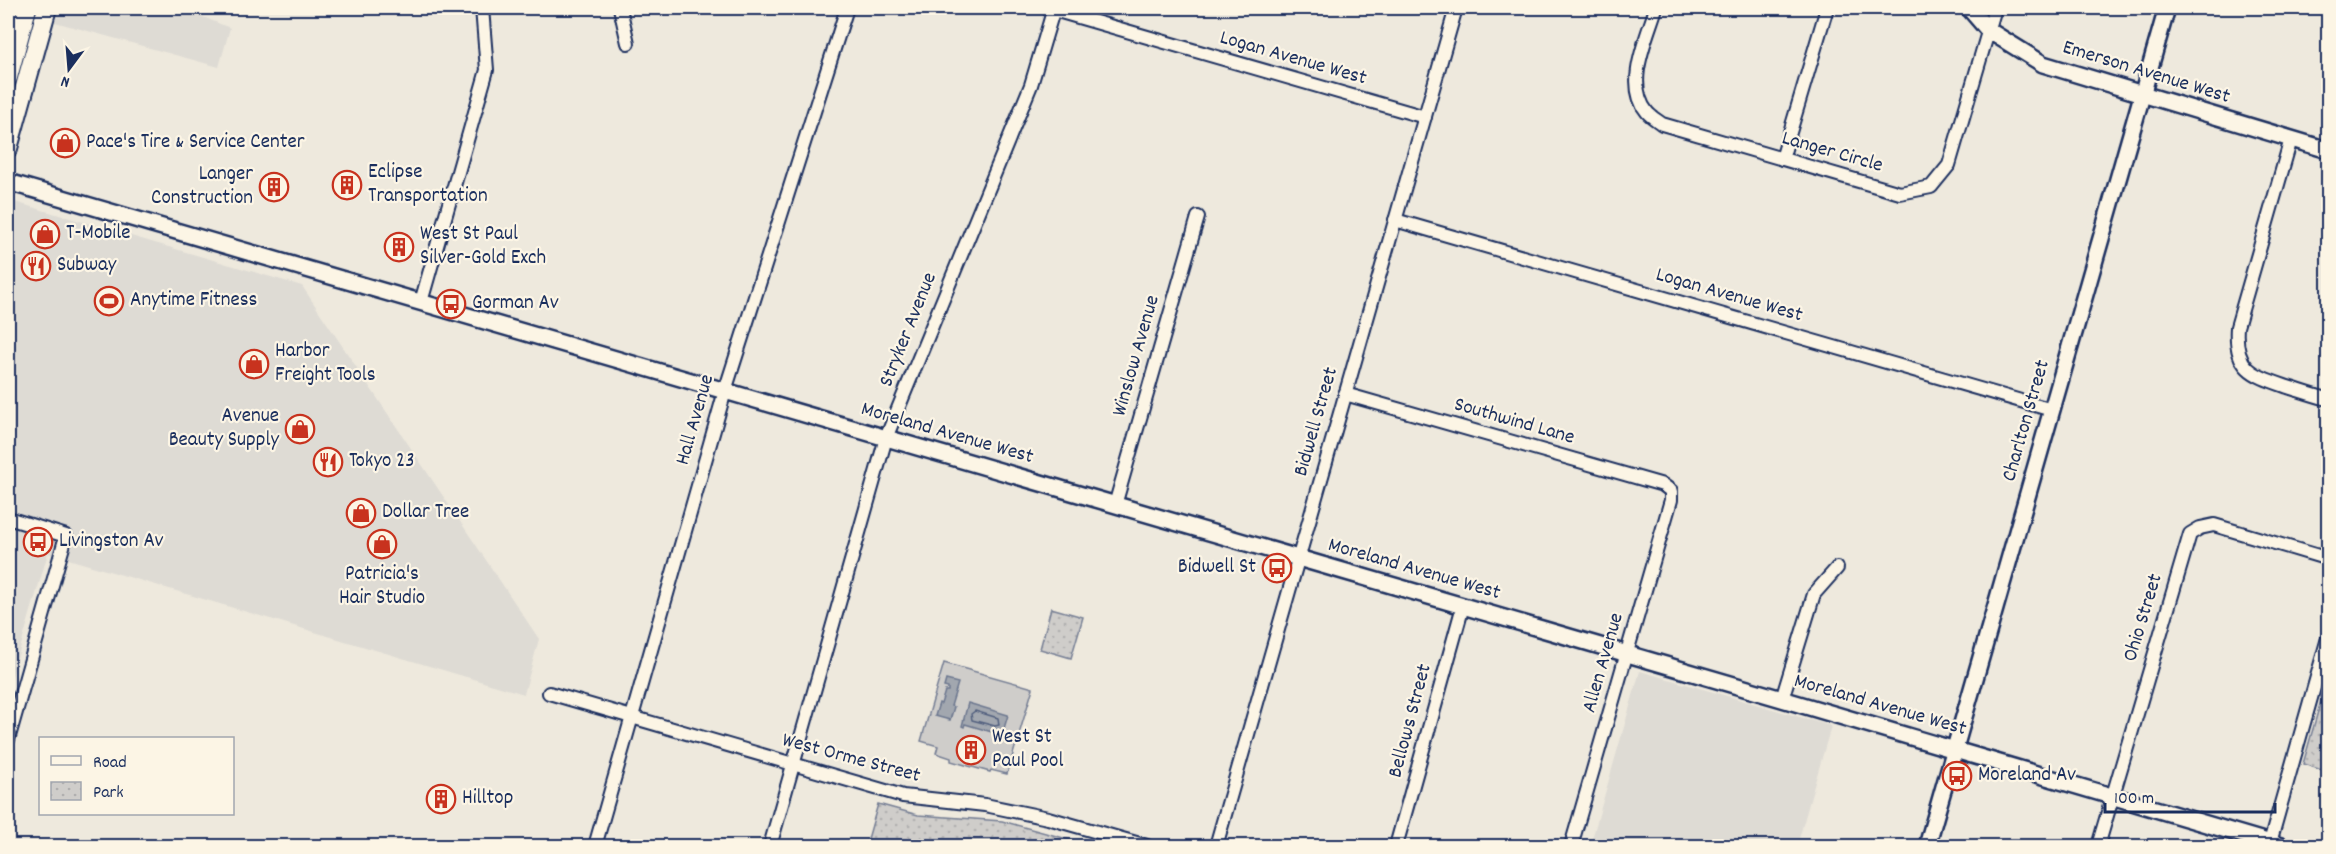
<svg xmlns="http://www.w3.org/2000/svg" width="2336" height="854" font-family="Dekko,sans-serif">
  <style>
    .built { fill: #dedbd4 }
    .grass { fill: #cfcdca; stroke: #757e94; stroke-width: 1.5 }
    .park { fill: url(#park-dots); stroke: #757e94; stroke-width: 1.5 }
    .water { fill: #a2a7af; stroke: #6c778f; stroke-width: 1.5 }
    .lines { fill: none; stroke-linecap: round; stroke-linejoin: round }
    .shore { stroke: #515f7e; stroke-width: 1.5 }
    .minor-casing { stroke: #1b2f5e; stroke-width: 16 }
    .tertiary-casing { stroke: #1b2f5e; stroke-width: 20 }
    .secondary-casing { stroke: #1b2f5e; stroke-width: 22 }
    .minor { stroke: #fcf5e5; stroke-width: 12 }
    .tertiary { stroke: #fcf5e5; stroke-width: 15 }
    .secondary { stroke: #fcf5e5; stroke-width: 18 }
    .labels { text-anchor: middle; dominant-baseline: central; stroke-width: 4.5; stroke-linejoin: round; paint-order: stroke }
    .street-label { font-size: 21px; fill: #1b2f5e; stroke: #fcf5e5 }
    .poi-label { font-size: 21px; fill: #1b2f5e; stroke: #fcf5e5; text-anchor: start }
  </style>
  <defs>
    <pattern id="park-dots" width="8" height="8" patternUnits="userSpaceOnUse" patternTransform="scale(1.5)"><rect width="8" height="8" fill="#cfcdca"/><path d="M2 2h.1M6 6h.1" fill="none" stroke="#b1b0b0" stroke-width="1.8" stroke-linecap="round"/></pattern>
  </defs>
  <rect width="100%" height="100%" fill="#eee9dd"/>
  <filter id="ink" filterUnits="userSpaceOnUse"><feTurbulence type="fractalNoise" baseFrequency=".0167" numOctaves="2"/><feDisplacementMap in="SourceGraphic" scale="12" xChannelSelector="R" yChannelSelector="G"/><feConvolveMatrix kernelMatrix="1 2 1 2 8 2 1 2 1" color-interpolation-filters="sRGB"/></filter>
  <g filter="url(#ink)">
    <!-- built -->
    <g class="built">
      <polygon points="59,8 181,8 230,28 219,67 55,22"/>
      <polygon points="8,200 302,286 539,639 524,694 48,553 8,690"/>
      <polygon points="1640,671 1831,726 1797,846 1590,846"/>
    </g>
    <!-- grass -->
    <polygon class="grass" points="944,663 1033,688 1007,774 991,770 990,772 951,761 951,758 936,753 938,746 921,741"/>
    <!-- park -->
    <g class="park">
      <polygon points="1051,608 1083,617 1071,658 1040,649"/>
      <polygon points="2328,676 2328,772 2303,764"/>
      <polygon points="878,804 918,815 1002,821 1093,846 866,846"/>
    </g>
    <!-- water -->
    <g class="water">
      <polygon points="946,680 958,683 951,706 954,707 950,720 935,716 939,703 941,704 945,691 948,691 948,688 944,687"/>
      <polygon points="968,703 1008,715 1002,735 965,724 964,727 962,726"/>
    </g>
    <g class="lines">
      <!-- shore -->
      <polygon class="shore" points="975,711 998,718 999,725 995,726 972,720 971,714"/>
      <!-- minor casing -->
      <g class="minor-casing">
        <g id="minor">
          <polyline points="620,8 628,43"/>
          <polyline points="1047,8 1425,117"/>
          <path d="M1656,8C1647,38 1624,84 1647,112C1651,117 1657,120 1662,124L1900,193L1931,187L1949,165L1995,8"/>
          <path d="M2291,139L2237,327C2234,370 2253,375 2288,387C2301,391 2315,396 2328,399"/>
          <polyline points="1782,159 1827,8"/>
          <polyline points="1395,220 2052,410"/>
          <polyline points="421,302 487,70 482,8"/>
          <polyline points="1345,394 1663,485 1671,491 1671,500 1571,846"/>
          <polyline points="1115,505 1198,217"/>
          <polyline points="8,518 66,536 8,740"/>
          <polyline points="549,693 903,796 985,805 1048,818 1147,846"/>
          <polyline points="1782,699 1814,594 1837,568"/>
          <polyline points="595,846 725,391 847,8"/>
          <polyline points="770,846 886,438 1031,85 1054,8"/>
          <polyline points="1216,846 1456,8"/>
          <polyline points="1396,846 1463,606"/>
          <polyline points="2098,846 2190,534 2200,528 2214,525 2322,557 2328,561"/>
          <polyline points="2269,846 2328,638"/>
        </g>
      </g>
      <!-- tertiary casing -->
      <g class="tertiary-casing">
        <g id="tertiary">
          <polyline points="1969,8 1988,30 2043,64 2328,150"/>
          <polyline points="8,182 1782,699 2281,846"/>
          <polyline points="1927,846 2167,8"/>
        </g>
      </g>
      <!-- secondary casing -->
      <g class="secondary-casing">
        <g id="secondary">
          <polyline points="8,77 27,8"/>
          <polyline points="8,148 47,8"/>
        </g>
      </g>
      <!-- minor -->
      <use href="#minor" class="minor"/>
      <!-- tertiary -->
      <use href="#tertiary" class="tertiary"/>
      <!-- secondary -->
      <use href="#secondary" class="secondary"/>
    </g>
  </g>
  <!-- icons -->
  <defs>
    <g id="shop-ring" transform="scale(1.5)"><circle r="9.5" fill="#fcf5e5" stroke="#c8321e" stroke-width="1.5"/><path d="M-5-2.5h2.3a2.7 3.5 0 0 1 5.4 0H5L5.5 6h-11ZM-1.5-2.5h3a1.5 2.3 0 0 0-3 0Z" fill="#c8321e"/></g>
    <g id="building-ring" transform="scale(1.5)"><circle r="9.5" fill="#fcf5e5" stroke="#c8321e" stroke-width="1.5"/><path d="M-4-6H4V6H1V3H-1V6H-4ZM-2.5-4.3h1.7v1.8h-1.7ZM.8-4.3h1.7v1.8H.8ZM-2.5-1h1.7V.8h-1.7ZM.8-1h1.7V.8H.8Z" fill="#c8321e"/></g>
    <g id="restaurant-ring" transform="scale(1.5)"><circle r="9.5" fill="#fcf5e5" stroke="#c8321e" stroke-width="1.5"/><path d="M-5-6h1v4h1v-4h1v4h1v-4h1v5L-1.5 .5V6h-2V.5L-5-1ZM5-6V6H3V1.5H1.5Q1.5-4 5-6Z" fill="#c8321e"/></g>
    <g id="stadium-ring" transform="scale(1.5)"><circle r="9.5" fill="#fcf5e5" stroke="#c8321e" stroke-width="1.5"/><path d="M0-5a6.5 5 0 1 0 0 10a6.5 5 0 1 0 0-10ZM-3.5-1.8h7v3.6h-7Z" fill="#c8321e"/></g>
    <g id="bus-ring" transform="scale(1.5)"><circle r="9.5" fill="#fcf5e5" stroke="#c8321e" stroke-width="1.5"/><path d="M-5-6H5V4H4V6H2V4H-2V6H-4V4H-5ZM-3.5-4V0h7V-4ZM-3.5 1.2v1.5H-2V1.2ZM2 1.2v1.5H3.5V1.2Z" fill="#c8321e"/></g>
  </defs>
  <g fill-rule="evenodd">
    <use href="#shop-ring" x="65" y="143"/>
    <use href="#building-ring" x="347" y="185"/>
    <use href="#building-ring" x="274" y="187"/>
    <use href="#shop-ring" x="45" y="234"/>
    <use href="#building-ring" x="399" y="247"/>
    <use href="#restaurant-ring" x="36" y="266"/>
    <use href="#stadium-ring" x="109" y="301"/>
    <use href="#bus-ring" x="451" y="304"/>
    <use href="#shop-ring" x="254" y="364"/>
    <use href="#shop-ring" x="300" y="429"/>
    <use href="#restaurant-ring" x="328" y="462"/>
    <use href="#shop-ring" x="361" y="513"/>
    <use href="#bus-ring" x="38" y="542"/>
    <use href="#shop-ring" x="382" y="544"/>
    <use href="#bus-ring" x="1277" y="568"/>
    <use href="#building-ring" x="971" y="750"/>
    <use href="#bus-ring" x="1957" y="776"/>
    <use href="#building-ring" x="441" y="799"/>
  </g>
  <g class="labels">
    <!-- street labels -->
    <g class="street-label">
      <text transform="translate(1293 59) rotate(16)">Logan Avenue West</text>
      <text transform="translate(2146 73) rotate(17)">Emerson Avenue West</text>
      <text transform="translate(1832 153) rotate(16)">Langer Circle</text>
      <text transform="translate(1729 296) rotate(16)">Logan Avenue West</text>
      <text transform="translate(909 330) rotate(-68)">Stryker Avenue</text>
      <text transform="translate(1137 356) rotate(-74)">Winslow Avenue</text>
      <text transform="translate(696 420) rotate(-74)">Hall Avenue</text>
      <text transform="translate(2027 421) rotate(-74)">Charlton Street</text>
      <text transform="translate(1317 422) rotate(-74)">Bidwell Street</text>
      <text transform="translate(1514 422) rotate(16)">Southwind Lane</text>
      <text transform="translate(947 434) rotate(16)">Moreland Avenue West</text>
      <text transform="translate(1414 570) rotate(16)">Moreland Avenue West</text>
      <text transform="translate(2144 618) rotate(-73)">Ohio Street</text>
      <text transform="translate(1604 663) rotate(-74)">Allen Avenue</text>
      <text transform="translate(1880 706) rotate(16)">Moreland Avenue West</text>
      <text transform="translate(1411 721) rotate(-75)">Bellows Street</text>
      <text transform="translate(851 759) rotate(15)">West Orme Street</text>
    </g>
    <!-- poi labels -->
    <g class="poi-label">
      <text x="86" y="143">Pace's Tire &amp; Service Center</text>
      <text x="368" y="173">Eclipse<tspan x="368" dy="24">Transportation</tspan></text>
      <text x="253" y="175" text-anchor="end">Langer<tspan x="253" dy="24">Construction</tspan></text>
      <text x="66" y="234">T-Mobile</text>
      <text x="420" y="235">West St Paul<tspan x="420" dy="24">Silver-Gold Exch</tspan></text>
      <text x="57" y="266">Subway</text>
      <text x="130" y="301">Anytime Fitness</text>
      <text x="472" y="304">Gorman Av</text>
      <text x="275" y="352">Harbor<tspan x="275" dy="24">Freight Tools</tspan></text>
      <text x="279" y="417" text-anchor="end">Avenue<tspan x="279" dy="24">Beauty Supply</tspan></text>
      <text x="349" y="462">Tokyo 23</text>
      <text x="382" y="513">Dollar Tree</text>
      <text x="59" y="542">Livingston Av</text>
      <text x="1256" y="568" text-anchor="end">Bidwell St</text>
      <text x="382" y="575" text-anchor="middle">Patricia's<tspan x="382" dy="24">Hair Studio</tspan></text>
      <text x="992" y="738">West St<tspan x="992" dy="24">Paul Pool</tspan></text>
      <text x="1978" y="776">Moreland Av</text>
      <text x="462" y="799">Hilltop</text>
    </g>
  </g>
  <!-- margin -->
  <rect width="2336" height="854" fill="none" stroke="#fcf5e5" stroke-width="30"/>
  <rect x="15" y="15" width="2306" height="824" fill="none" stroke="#1b2f5e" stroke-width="2" filter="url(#ink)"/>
  <!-- legend -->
  <rect x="39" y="737" width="195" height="78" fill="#fcf5e5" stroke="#a2a6af" stroke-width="1.5"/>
  <rect x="51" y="756" width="30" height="9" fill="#fcf5e5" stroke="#a2a6af" stroke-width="1.5"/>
  <text x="93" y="767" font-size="18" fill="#1b2f5e">Road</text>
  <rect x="51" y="782" width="30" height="18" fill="url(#park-dots)" stroke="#a2a6af" stroke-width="1.5"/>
  <text x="93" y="797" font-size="18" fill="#1b2f5e">Park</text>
  <!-- north arrow -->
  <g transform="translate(69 69) rotate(196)" stroke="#fcf5e5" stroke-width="4.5" paint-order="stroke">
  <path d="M0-4.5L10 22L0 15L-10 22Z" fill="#1b2f5e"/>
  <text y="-9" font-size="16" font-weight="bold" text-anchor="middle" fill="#1b2f5e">N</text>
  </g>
  <!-- scale -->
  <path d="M2105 803v9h170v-9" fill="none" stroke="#1b2f5e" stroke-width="3"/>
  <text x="2114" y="803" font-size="18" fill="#1b2f5e" stroke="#fcf5e5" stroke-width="4.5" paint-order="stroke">100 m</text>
</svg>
